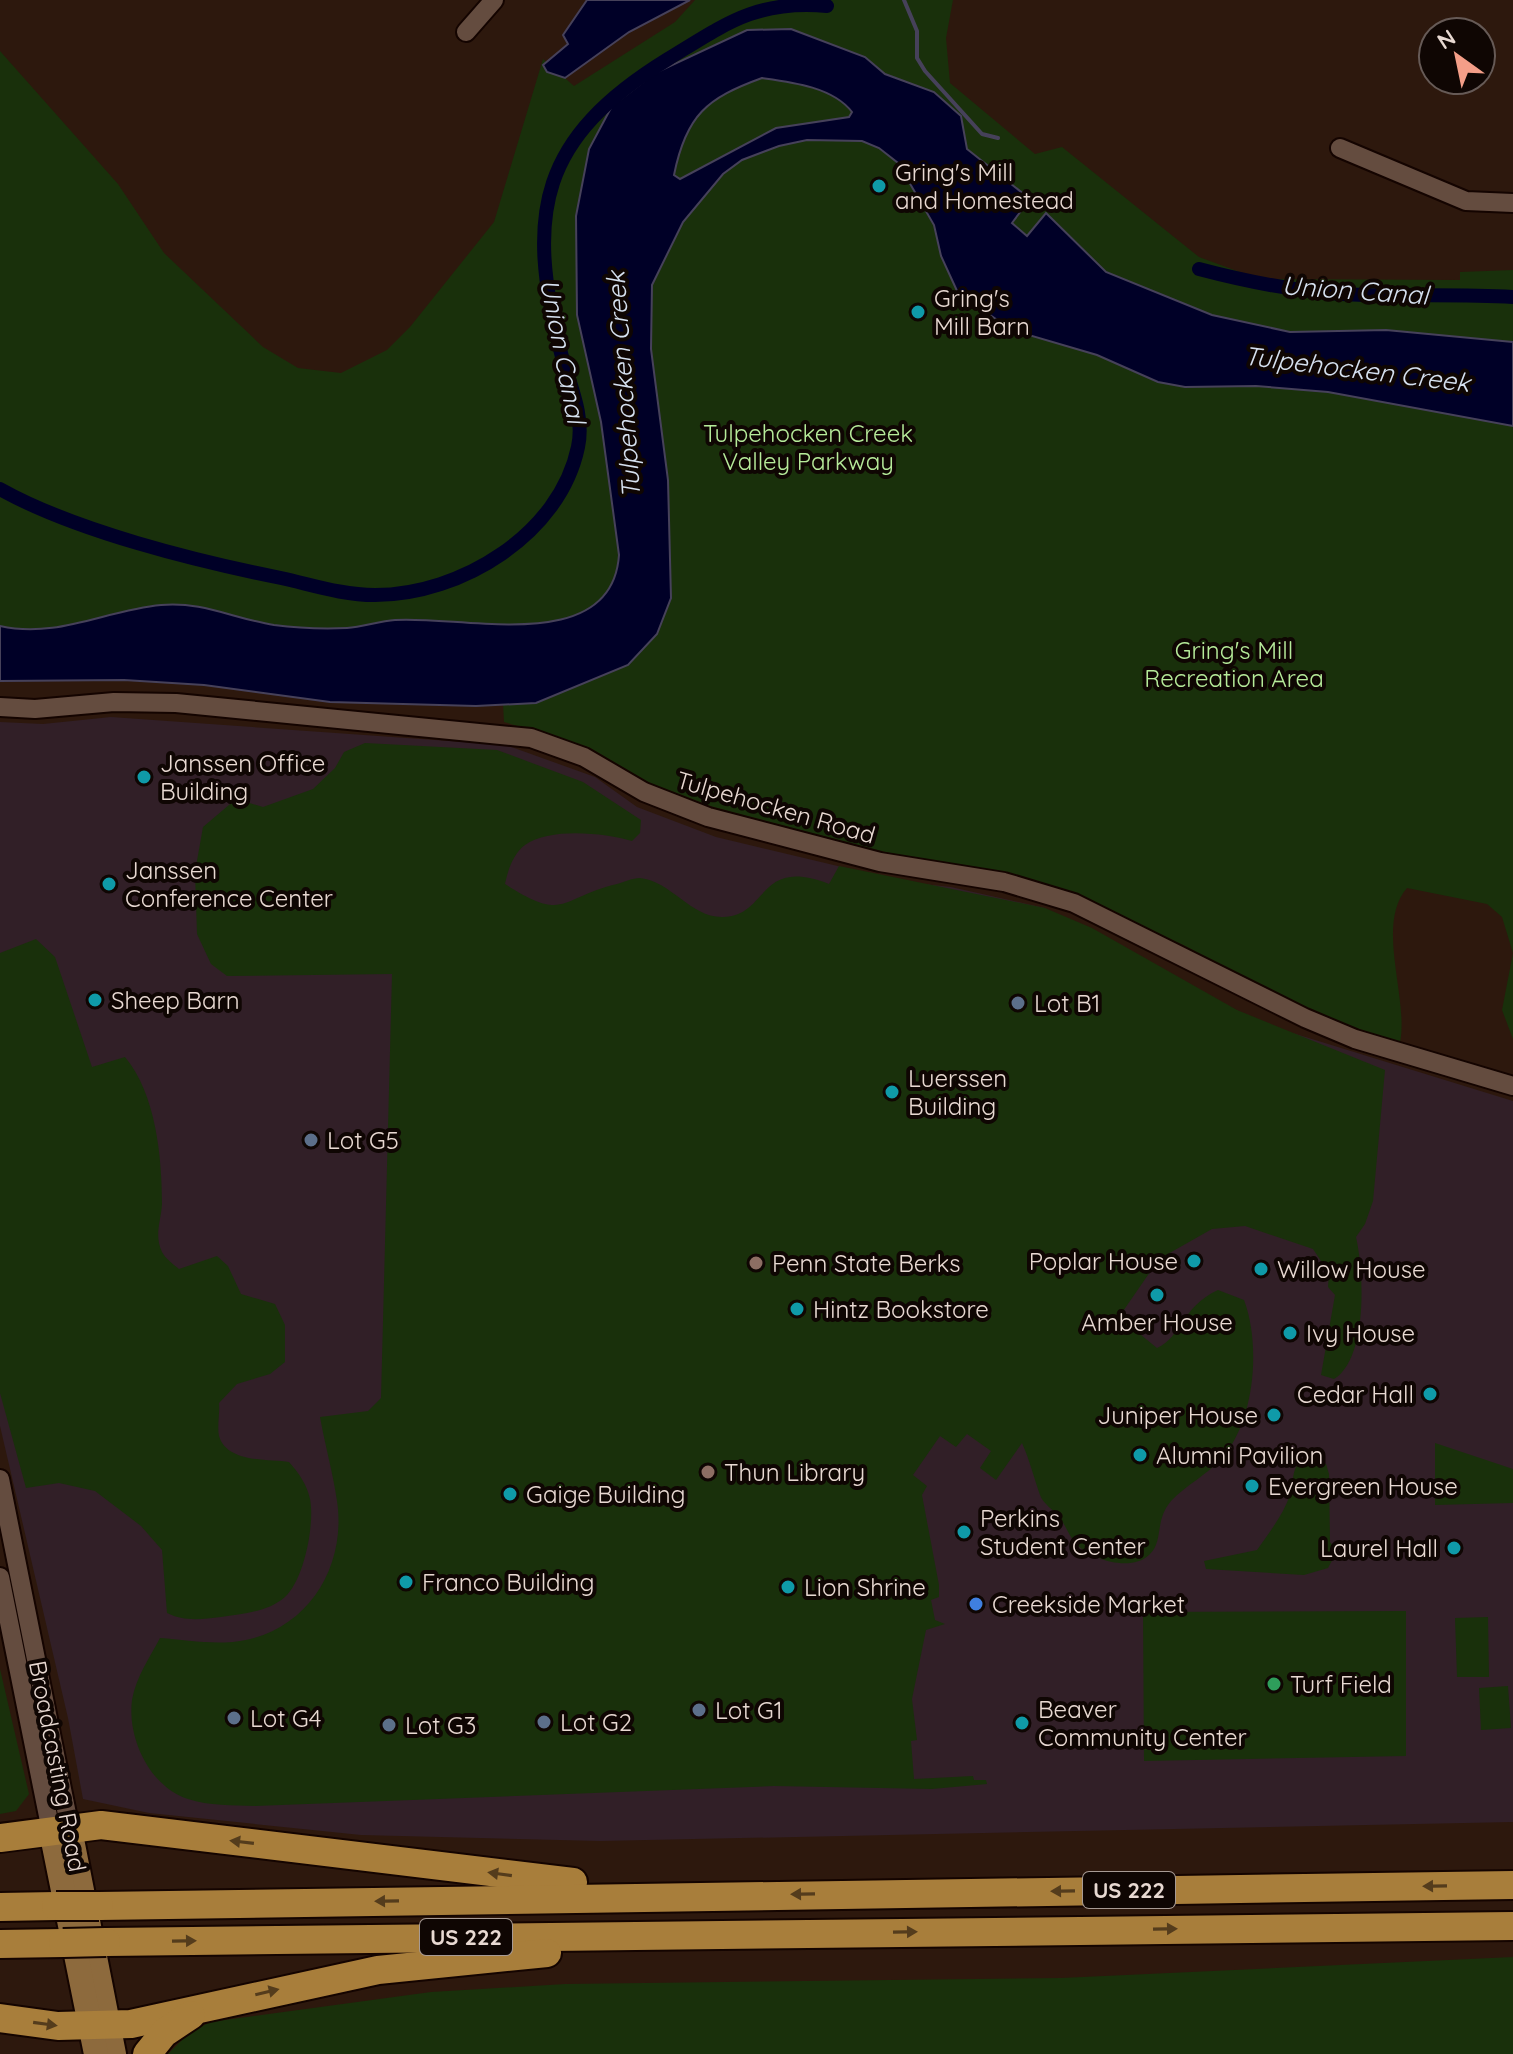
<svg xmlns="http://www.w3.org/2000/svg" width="1513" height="2054" font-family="Quicksand,sans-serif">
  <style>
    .education { fill: #311f27 }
    .green { fill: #19300b }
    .water { fill: #000027; stroke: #46415a; stroke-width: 2; fill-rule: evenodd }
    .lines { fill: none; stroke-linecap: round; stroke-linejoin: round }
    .stream { stroke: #46415a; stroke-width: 4 }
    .canal { stroke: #000027; stroke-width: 14 }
    .minor-casing { stroke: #140400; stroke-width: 22 }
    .major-casing { stroke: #140400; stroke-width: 28 }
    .highway-casing { stroke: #140400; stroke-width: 32 }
    .minor { stroke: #644c3f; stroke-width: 18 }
    .major { stroke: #8d6a3d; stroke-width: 24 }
    .highway { stroke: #a87e3b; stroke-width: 28 }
    .highway-bridge-casing { stroke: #140400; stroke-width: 32; stroke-linecap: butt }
    .highway-bridge { stroke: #a87e3b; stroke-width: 28 }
    .oneway { fill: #543c1c }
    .culture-dot { fill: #0f9aa8; stroke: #0f0603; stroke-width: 3 }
    .service-dot { fill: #5c6f8a; stroke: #0f0603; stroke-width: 3 }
    .education-dot { fill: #8d6e63; stroke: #0f0603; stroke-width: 3 }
    .shop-dot { fill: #3f7fe0; stroke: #0f0603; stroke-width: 3 }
    .leisure-dot { fill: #2e9e5b; stroke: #0f0603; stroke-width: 3 }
    .labels { text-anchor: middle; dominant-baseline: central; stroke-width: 8; stroke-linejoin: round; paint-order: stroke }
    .shield { fill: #0f0603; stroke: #a79a94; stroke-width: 2 }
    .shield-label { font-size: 22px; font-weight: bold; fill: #e8d9d2 }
    .poi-label { font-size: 24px; fill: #e8d9d2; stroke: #0f0603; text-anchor: start }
    .park-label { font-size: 24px; fill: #b6eb9a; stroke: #0f0603 }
    .street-label { font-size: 24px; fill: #e8d9d2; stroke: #0f0603 }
    .water-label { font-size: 26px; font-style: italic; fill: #d6e1f0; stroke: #0f0603 }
  </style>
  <rect width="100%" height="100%" fill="#2d180d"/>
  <!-- education -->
  <polygon class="education" points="111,717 506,745 595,777 637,807 716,837 905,882 951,887 1045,908 1236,1010 1286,1031 1513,1101 1513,1822 600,1841 361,1835 149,1813 83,1799 68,1718 0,1426 0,722 43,724"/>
  <!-- green -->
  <g class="green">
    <path d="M695,0H953L946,38L950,83L1035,154L1062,147L1199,257L1259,279L1460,280V272L1513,270V1039L1502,1010L1513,953L1502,917L1487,904L1407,888C1375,925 1409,997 1400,1043L1373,1039L1318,1017L1183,945L1041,883L880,851L713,807L647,782L590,748L504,722L503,704L330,702L204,685L124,680L0,681V51L118,184L164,253L263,347L298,368L341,373L387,350L410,327L494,222L543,59L574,86L675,22Z"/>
    <path d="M365,743L497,750L583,782L641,820L640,833L632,841C605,833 550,827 525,845C513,854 508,870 505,884C566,923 559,898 617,884C624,882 633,878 640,878C671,881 691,918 723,917C769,916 757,856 829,884L839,866L1045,908L1092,928L1237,1010L1385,1070L1373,1201L1365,1224L1356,1237C1364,1272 1368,1358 1334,1379L1321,1375L1335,1295L1328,1287L1329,1273L1313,1249L1245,1226L1212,1229L1159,1259L1119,1317L1157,1348C1182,1337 1181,1307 1218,1290L1244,1300C1261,1345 1255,1421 1222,1458C1207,1475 1186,1485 1171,1501C1154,1521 1164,1542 1149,1555C1131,1572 1092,1560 1076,1544C1069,1536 1066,1526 1060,1518C1054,1510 1043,1504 1040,1495C1034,1478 1030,1461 1022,1443L996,1480L980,1468L991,1451L967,1434L956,1447L940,1436L913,1475L927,1486L922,1495L939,1585V1597L931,1600L935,1620L945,1624L926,1630L912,1699L917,1740L911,1741L914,1779L973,1776L974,1780H986L987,1784L932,1789L774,1786L255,1806C233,1805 209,1806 188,1799C150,1787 127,1738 132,1700C136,1677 150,1657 160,1638C185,1640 215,1645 240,1641C307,1631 347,1567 337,1501C333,1473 325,1445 320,1417L368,1411L381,1398L392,974L227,976L211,964L197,934L195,872L203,827L236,799L263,807L313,789L335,768L344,752Z"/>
    <path d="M36,939L55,957L92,1067L125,1057C156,1094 162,1157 162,1204C161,1221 154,1235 162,1252C165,1258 174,1265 179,1269L217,1256L228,1266L241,1294L275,1304L285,1325V1362L270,1374L237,1384L219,1403C220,1412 217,1427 219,1436C227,1463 268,1459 289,1462C299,1473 307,1485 310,1499C315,1524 304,1580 285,1597C268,1612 242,1614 221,1617C202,1619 185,1622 167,1613L162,1550L141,1526L95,1491L59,1483L26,1488L0,1393V953Z"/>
    <polygon points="1435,1443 1513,1469 1513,1503 1435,1505"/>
    <path d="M1310,1461L1326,1464L1329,1474L1330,1542L1337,1551L1328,1568L1304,1575L1206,1569L1204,1561L1257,1550C1269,1533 1283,1515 1290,1495C1294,1484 1291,1476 1297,1465Z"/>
    <polygon points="1406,1611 1406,1756 1144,1761 1143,1612"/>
    <polygon points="1488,1617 1489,1677 1457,1677 1455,1618"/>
    <polygon points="0,1669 29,1794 16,1811 0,1814"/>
    <polygon points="1508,1686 1511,1728 1481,1730 1479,1688"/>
    <polygon points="1513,1957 1513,2054 168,2054 189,2033 210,2022 431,1992 565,1984 1061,1978"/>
  </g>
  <!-- water -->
  <g class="water">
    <polygon points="587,0 690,0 629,32 565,78 547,72 543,65 568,44 563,35"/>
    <path d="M791,29L865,57L885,74L934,92L961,116L967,149L1030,199L1012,223L1027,236L1046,213L1106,272L1212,315L1290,332L1386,330L1513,342V426L1328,392L1256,386L1185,387L1158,382L1097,355L1012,330L958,293L941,256L934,225L898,163L879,148L862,141L807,140L779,146L742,160L723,174L683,222L652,285L651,349L668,480L671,598L657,634L628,665L536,703L476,706L330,702L204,685L124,680L0,681V626C57,639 106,610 161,605C202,601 235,619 274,625C297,628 324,629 347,628C363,627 379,621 395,620C462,615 612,657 619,555L601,422L577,315L576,216L589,149L612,106L655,73L747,30ZM762,78C791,82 833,87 852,112L849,117L776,128L680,179L674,175C686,115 707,98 762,78Z"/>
  </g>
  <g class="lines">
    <!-- stream -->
    <polyline class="stream" points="904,0 917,31 917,58 925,71 982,134 998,138"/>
    <!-- canal -->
    <g class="canal">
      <path d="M1199,269C1252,283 1309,294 1364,295C1414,296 1463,294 1513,297"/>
      <path d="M0,489C75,531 196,561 281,578C313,585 342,595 375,595C461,595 560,534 578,447C585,415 569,383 561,353C525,212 540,138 668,59C727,23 756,0 827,6"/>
    </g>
    <!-- minor casing -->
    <g class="minor-casing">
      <g id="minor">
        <polyline points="466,32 494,0"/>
        <polyline points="1340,148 1466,201 1513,203"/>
        <polyline points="0,707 35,709 114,702 176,703 531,738 584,757 644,792 708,817 880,862 1004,882 1074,903 1305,1018 1355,1039 1513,1086"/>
        <polyline points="0,1479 70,1829"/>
        <polyline points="0,1577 51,1831"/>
      </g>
    </g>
    <!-- major casing -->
    <g class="major-casing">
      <g id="major">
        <polyline points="70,1829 114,2054"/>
        <polyline points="51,1831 96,2054"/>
      </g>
    </g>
    <!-- highway casing -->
    <g class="highway-casing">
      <g id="highway">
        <polyline points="0,1838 101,1825 573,1882"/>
        <polyline points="99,1906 1513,1885"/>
        <polyline points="0,1907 56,1906"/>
        <polyline points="106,1942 1513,1926"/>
        <polyline points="0,1944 63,1943"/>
        <polyline points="0,2018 58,2026 131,2024 378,1970 547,1953"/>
        <polyline points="147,2054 164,2033 191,2015"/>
      </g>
    </g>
    <!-- minor -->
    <use href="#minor" class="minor"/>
    <!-- major -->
    <use href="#major" class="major"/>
    <!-- highway -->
    <use href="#highway" class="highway"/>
    <!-- highway-bridge casing -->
    <g class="highway-bridge-casing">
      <g id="highway-bridge">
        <polyline points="56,1906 99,1906"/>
        <polyline points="63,1943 106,1942"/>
      </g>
    </g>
    <!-- highway-bridge -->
    <use href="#highway-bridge" class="highway-bridge"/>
  </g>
  <!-- one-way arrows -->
  <defs><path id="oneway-solid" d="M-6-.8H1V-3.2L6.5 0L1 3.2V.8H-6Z" transform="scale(2)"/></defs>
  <g class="oneway">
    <use href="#oneway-solid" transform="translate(242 1842) rotate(-173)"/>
    <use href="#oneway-solid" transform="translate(500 1874) rotate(-172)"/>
    <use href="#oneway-solid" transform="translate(1435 1886) rotate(179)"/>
    <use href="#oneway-solid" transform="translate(1063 1891) rotate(179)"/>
    <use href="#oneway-solid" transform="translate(803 1894) rotate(179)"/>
    <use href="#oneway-solid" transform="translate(387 1901) rotate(179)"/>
    <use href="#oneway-solid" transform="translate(1165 1929) rotate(-1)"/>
    <use href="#oneway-solid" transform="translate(905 1932) rotate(-1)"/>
    <use href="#oneway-solid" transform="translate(184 1941) rotate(-1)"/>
    <use href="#oneway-solid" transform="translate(267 1992) rotate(-13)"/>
    <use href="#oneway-solid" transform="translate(45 2024) rotate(8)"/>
  </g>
  <!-- markers -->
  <g class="culture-dot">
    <circle cx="879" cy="186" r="8"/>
    <circle cx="918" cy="312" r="8"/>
    <circle cx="144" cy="777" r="8"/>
    <circle cx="109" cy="884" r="8"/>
    <circle cx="95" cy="1000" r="8"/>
    <circle cx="892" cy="1092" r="8"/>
    <circle cx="1194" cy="1261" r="8"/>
    <circle cx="1261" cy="1269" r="8"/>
    <circle cx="1157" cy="1295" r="8"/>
    <circle cx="797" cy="1309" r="8"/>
    <circle cx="1290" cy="1333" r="8"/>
    <circle cx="1430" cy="1394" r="8"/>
    <circle cx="1274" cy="1415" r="8"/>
    <circle cx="1140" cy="1455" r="8"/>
    <circle cx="1252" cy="1486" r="8"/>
    <circle cx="510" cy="1494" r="8"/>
    <circle cx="964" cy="1532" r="8"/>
    <circle cx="1454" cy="1548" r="8"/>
    <circle cx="406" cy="1582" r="8"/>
    <circle cx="788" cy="1587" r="8"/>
    <circle cx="1022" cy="1723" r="8"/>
  </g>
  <g class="service-dot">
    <circle cx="1018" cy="1003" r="8"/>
    <circle cx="311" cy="1140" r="8"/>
    <circle cx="699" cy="1710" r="8"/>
    <circle cx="234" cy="1718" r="8"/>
    <circle cx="544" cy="1722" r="8"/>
    <circle cx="389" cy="1725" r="8"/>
  </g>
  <g class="education-dot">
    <circle cx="756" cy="1263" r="8"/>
    <circle cx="708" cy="1472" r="8"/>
  </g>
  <circle class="shop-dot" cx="976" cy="1604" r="8"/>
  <circle class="leisure-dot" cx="1274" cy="1684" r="8"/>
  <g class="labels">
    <!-- shield labels -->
    <g class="shield">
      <rect x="1083" y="1872" width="92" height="36" rx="6"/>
      <rect x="420" y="1919" width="92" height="36" rx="6"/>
    </g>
    <g class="shield-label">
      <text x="1129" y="1890">US 222</text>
      <text x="466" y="1937">US 222</text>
    </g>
    <!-- poi labels -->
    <g class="poi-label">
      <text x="895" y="172">Gring's Mill<tspan x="895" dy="28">and Homestead</tspan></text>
      <text x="934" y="298">Gring's<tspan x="934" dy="28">Mill Barn</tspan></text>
      <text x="160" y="763">Janssen Office<tspan x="160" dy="28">Building</tspan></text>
      <text x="125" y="870">Janssen<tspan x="125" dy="28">Conference Center</tspan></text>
      <text x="111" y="1000">Sheep Barn</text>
      <text x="1034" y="1003">Lot B1</text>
      <text x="908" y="1078">Luerssen<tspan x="908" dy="28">Building</tspan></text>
      <text x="327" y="1140">Lot G5</text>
      <text x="1178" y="1261" text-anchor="end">Poplar House</text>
      <text x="772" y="1263">Penn State Berks</text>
      <text x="1277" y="1269">Willow House</text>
      <text x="813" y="1309">Hintz Bookstore</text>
      <text x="1157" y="1322" text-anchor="middle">Amber House</text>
      <text x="1306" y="1333">Ivy House</text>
      <text x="1414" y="1394" text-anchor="end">Cedar Hall</text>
      <text x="1258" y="1415" text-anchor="end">Juniper House</text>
      <text x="1156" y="1455">Alumni Pavilion</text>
      <text x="724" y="1472">Thun Library</text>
      <text x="1268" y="1486">Evergreen House</text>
      <text x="526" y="1494">Gaige Building</text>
      <text x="980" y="1518">Perkins<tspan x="980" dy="28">Student Center</tspan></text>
      <text x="1438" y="1548" text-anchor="end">Laurel Hall</text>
      <text x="422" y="1582">Franco Building</text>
      <text x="804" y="1587">Lion Shrine</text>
      <text x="992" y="1604">Creekside Market</text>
      <text x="1290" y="1684">Turf Field</text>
      <text x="1038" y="1709">Beaver<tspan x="1038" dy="28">Community Center</tspan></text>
      <text x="715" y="1710">Lot G1</text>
      <text x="250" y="1718">Lot G4</text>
      <text x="560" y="1722">Lot G2</text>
      <text x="405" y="1725">Lot G3</text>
    </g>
    <!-- park labels -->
    <g class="park-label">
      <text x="808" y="433">Tulpehocken Creek<tspan x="808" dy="28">Valley Parkway</tspan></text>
      <text x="1234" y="650">Gring's Mill<tspan x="1234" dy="28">Recreation Area</tspan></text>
    </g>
    <!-- street labels -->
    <g class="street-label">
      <text transform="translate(776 807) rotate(16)">Tulpehocken Road</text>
      <text transform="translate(58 1766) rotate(79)">Broadcasting Road</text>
    </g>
    <!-- water labels -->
    <g class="water-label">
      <text transform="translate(1355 290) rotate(4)">Union Canal</text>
      <text transform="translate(563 351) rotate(79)">Union Canal</text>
      <text transform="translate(1357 369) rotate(7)">Tulpehocken Creek</text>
      <text transform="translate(623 385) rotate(-94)">Tulpehocken Creek</text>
    </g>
  </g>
  <!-- north arrow -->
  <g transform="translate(1457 56) rotate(327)"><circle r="38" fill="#0f0603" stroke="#665a56" stroke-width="2"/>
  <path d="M0-6L14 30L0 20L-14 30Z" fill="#f49e88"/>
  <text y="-12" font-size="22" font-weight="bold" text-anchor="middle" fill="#e8d9d2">N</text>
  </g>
</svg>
